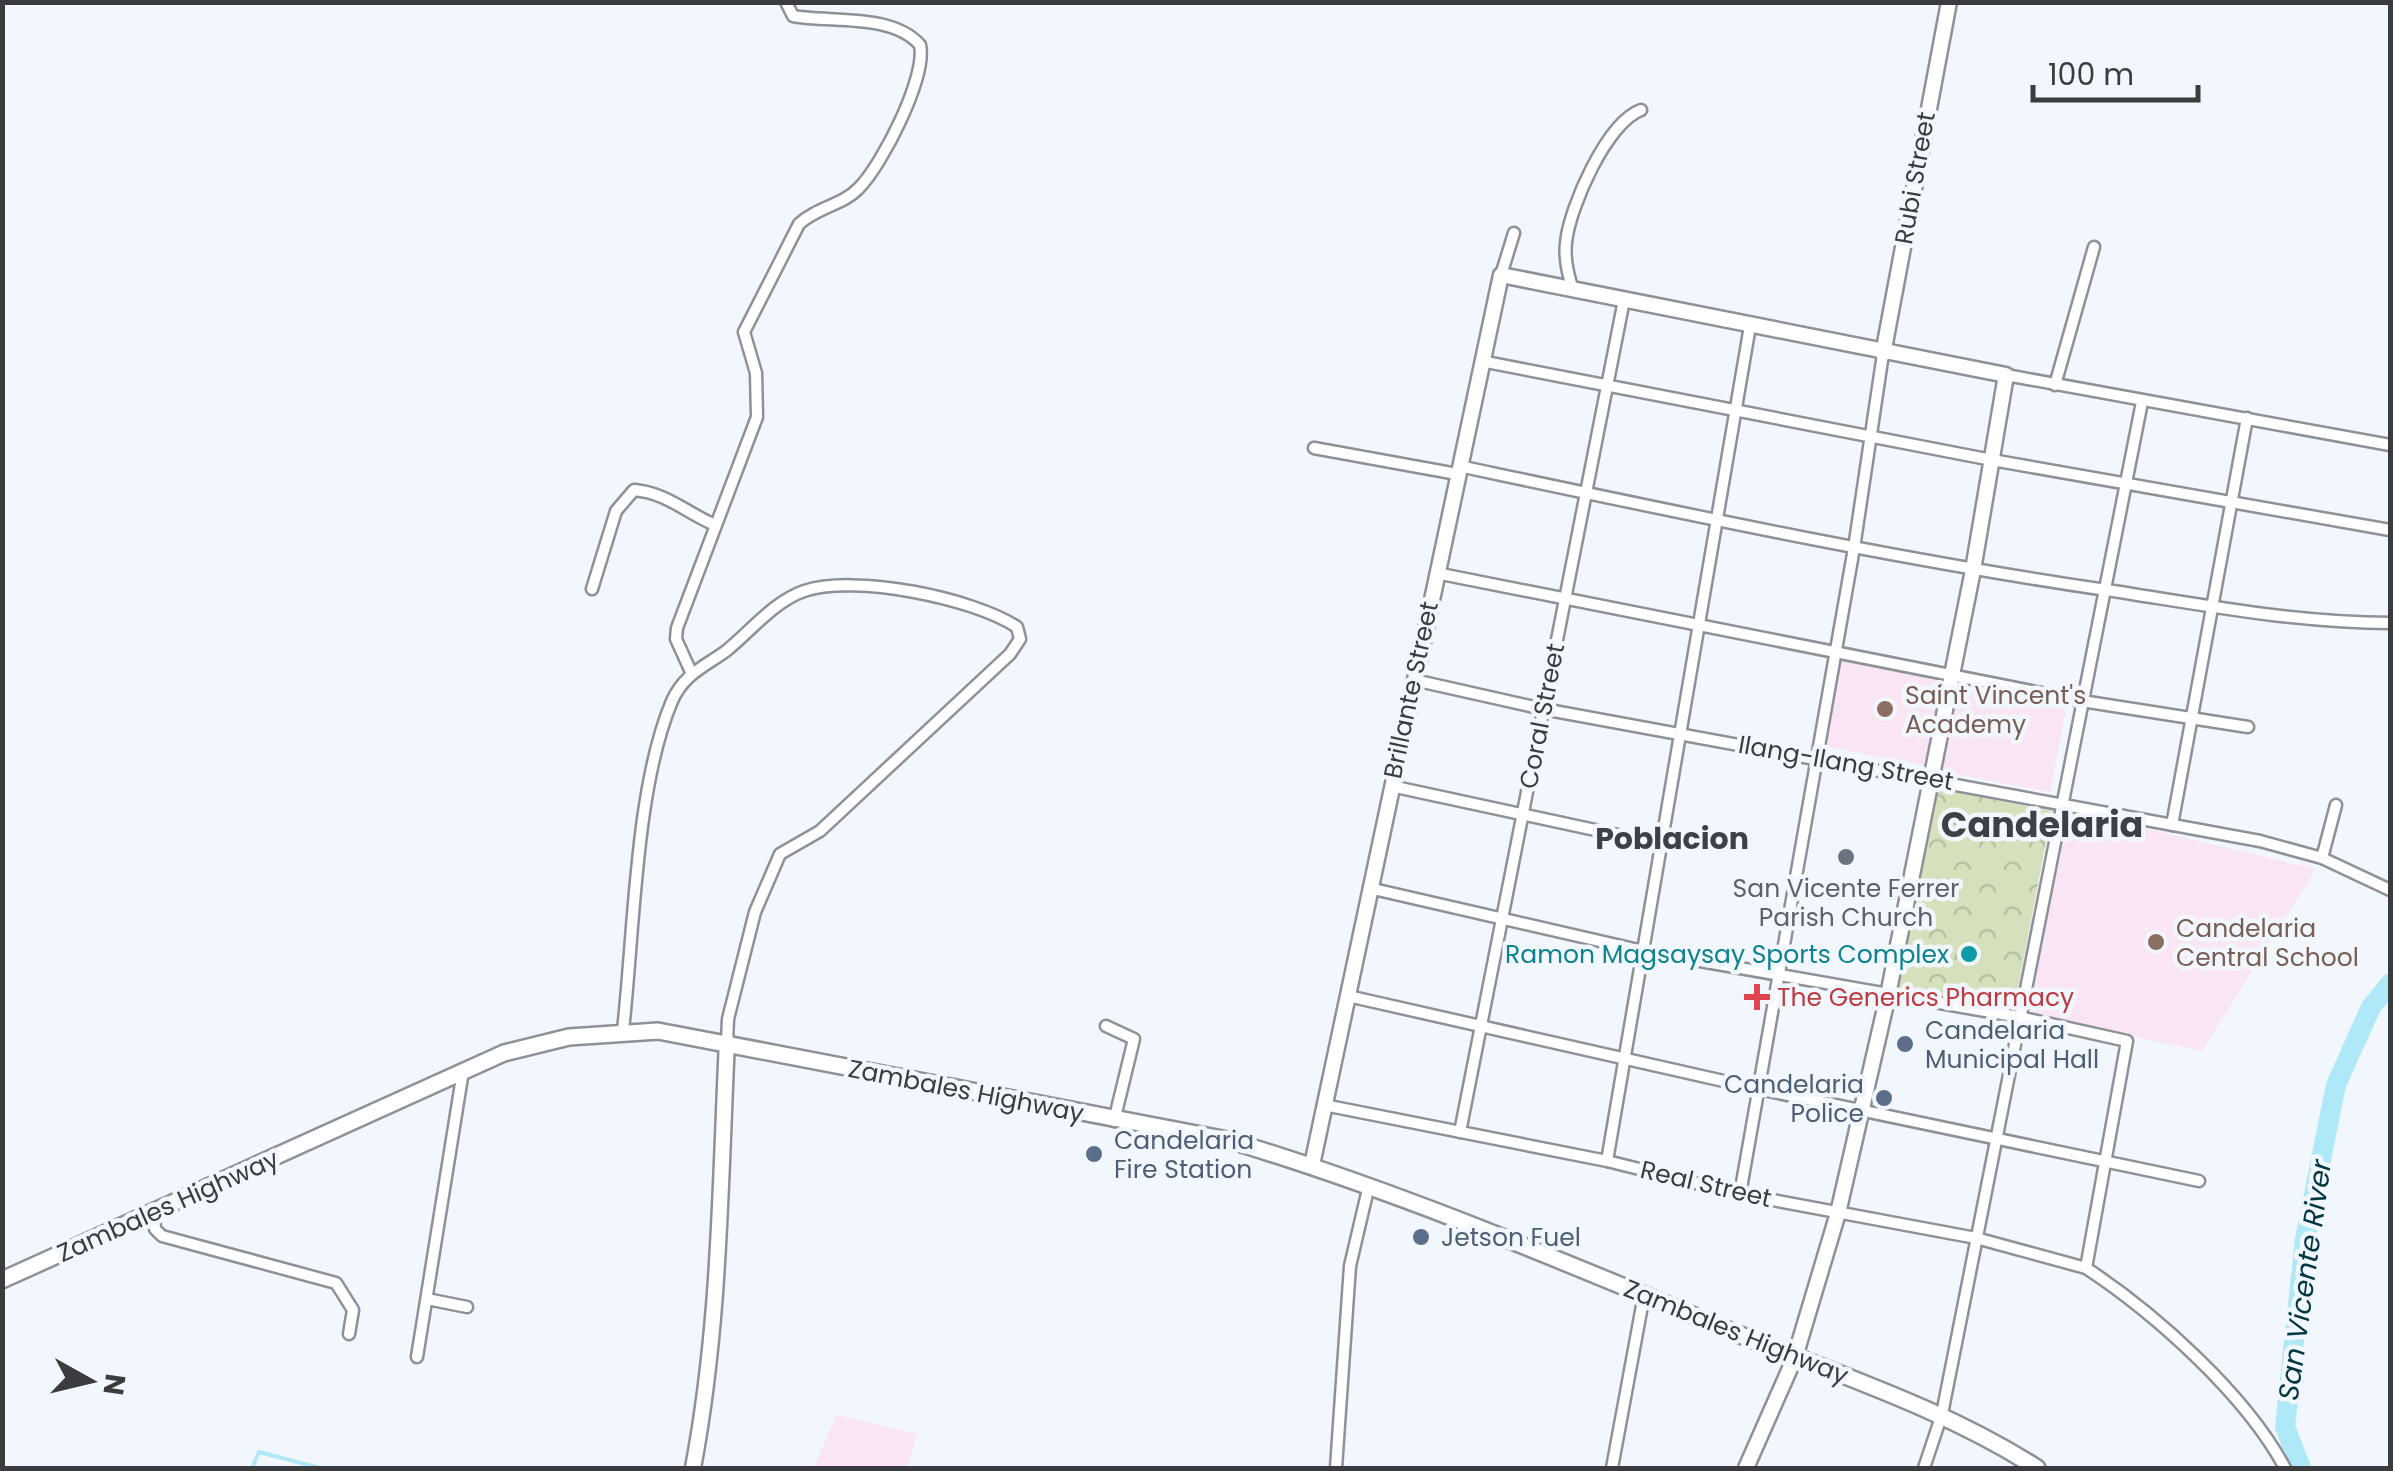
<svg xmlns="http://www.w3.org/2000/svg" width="2393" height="1471" font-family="Poppins,sans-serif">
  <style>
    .education { fill: #fae5f4 }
    .forest { fill: url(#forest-crowns) }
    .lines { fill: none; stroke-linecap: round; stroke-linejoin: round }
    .stream { stroke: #afe8f6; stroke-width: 4 }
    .river { stroke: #afe8f6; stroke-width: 20 }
    .street-casing { stroke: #8d9198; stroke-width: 15 }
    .secondary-casing { stroke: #8d9198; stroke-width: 19 }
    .primary-casing { stroke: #8d9198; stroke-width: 20 }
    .street { stroke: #fff; stroke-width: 10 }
    .secondary { stroke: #fff; stroke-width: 14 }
    .primary { stroke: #fff; stroke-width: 15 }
    .education-dot { fill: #8d6e63; stroke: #f2f6fd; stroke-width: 4 }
    .worship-dot { fill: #6b7280; stroke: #f2f6fd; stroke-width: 4 }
    .culture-dot { fill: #0f9aa8; stroke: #f2f6fd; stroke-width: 4 }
    .health-dot { fill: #e0444e; stroke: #f2f6fd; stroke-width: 4 }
    .service-dot { fill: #5c6f8a; stroke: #f2f6fd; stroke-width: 4 }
    .labels { text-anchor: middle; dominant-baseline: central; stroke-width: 9; stroke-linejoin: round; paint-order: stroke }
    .street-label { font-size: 25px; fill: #3a3c3f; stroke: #f2f6fd }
    .education-label { font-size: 25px; fill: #785e54; stroke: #f2f6fd; text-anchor: start }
    .worship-label { font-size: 25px; fill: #5b616d; stroke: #f2f6fd }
    .culture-label { font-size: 25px; fill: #0d838f; stroke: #f2f6fd; text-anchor: end }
    .health-label { font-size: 25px; fill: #be3a42; stroke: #f2f6fd; text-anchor: start }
    .service-label { font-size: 25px; fill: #4e5e75; stroke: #f2f6fd; text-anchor: start }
    .water-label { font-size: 28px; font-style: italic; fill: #003741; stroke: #f2f6fd }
    .quarter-label { font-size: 30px; font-weight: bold; fill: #3d4147; stroke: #f2f6fd }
    .district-label { font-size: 35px; font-weight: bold; fill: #3d4147; stroke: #f2f6fd }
  </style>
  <defs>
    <pattern id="forest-crowns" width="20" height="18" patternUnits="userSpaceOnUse" patternTransform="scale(2.5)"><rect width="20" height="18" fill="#d5e0bc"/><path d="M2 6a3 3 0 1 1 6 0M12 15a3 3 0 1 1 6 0" fill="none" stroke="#b8c1a3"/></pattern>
  </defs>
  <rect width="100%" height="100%" fill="#f2f6fd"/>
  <!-- education -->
  <g class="education">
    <polygon points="1842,653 1946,673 1928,766 1823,746"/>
    <polygon points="1955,683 2067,704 2050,792 1938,771"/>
    <polygon points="2067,810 2316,869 2202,1051 2027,1015"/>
    <polygon points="836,1415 917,1434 907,1468 814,1468"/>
  </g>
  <!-- forest -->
  <polygon class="forest" points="1935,788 2052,811 2013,1014 1896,991"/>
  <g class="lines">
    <!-- stream -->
    <polyline class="stream" points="252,1468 259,1452 320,1468"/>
    <!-- river -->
    <polyline class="river" points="2301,1468 2285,1427 2305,1239 2336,1085 2371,1007 2390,984"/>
    <!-- street casing -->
    <g class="street-casing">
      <g id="street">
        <polyline points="1501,275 1514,233"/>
        <path d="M1573,290C1568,275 1564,259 1566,243C1569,208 1607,122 1641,110"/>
        <polyline points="1481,361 1992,460 2390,530"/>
        <polyline points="2006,375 2390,445"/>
        <polyline points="2055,385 2094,247"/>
        <polyline points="1314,448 1457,474"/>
        <path d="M1459,466C1676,512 1893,559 2113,591C2204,605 2298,623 2390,623"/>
        <polyline points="1436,573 2082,701 2248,727"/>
        <path d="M592,589L616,511L634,490C667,493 685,512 715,525"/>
        <path d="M691,672L676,639L677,628L757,417L756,373L744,332L799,224C817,207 843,205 859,188C882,165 927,77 920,45C892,13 831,23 793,16L786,2"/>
        <polyline points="1414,680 1543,709 2260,841 2322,858 2390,890"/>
        <polyline points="1391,786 1660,844"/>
        <polyline points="2172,825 2247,418"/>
        <polyline points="2322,858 2336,805"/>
        <path d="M1369,888L1643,951L2019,1017L2127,1041L2086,1268C2156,1314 2246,1395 2285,1468"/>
        <polyline points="1348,996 1759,1089 2199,1181"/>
        <polyline points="1106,1026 1134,1039 1114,1121"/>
        <path d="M623,1030C634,934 635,788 672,701C684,674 704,667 726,651C751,631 773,602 804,591C855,574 973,598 1017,627L1020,639L1010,654L820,831L780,854L755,912L728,1019L727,1041"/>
        <polyline points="1324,1105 1607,1161 1740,1194 1976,1238 2086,1268"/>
        <polyline points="1460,1132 1624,300"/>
        <polyline points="1607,1161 1750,326"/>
        <polyline points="1740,1194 1854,548 1883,354"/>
        <polyline points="154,1213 155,1229 162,1236 336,1283 353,1310 349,1334"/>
        <polyline points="427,1299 467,1307"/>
        <polyline points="417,1357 463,1071"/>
        <polyline points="1336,1468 1350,1266 1369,1185"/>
        <polyline points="1612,1468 1644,1295"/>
        <polyline points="1924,1468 1942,1414 2142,402"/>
      </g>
    </g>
    <!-- secondary casing -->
    <g class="secondary-casing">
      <g id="secondary">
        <polyline points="1883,354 1949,2"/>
        <polyline points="1312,1165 1501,275 2006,375 1973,570 1888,995 1838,1213 1795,1357 1746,1468"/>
        <path d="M693,1468C720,1325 720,1187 727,1041"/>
      </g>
    </g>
    <!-- primary casing -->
    <g class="primary-casing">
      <path id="primary" d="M2,1280L504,1053L569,1037L658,1031L1228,1140C1402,1192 1566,1263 1733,1332C1836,1374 1943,1408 2037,1468"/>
    </g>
    <!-- street -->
    <use href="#street" class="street"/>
    <!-- secondary -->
    <use href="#secondary" class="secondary"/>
    <!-- primary -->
    <use href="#primary" class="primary"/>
  </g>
  <!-- markers -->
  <g class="education-dot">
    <circle cx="1885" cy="709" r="10"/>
    <circle cx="2156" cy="942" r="10"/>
  </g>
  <circle class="worship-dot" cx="1846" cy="857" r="10"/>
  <circle class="culture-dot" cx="1969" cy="954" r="10"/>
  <path class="health-dot" d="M1752 982h10v10h10v10h-10v10h-10v-10h-10v-10h10z"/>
  <g class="service-dot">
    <circle cx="1905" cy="1044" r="10"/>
    <circle cx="1884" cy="1098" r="10"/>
    <circle cx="1094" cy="1154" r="10"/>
    <circle cx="1421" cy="1237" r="10"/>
  </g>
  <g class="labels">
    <!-- street labels -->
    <g class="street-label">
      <text transform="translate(1915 178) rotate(-80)">Rubi Street</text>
      <text transform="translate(1411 690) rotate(-78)">Brillante Street</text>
      <text transform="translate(1542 716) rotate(-79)">Coral Street</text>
      <text transform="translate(1846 763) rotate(10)">Ilang-Ilang Street</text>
      <text transform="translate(966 1091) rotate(11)">Zambales Highway</text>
      <text transform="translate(1706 1184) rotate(13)">Real Street</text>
      <text transform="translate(168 1206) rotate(-24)">Zambales Highway</text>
      <text transform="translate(1736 1332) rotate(22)">Zambales Highway</text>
    </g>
    <!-- education labels -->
    <g class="education-label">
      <text x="1905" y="695">Saint Vincent's<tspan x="1905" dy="29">Academy</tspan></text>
      <text x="2176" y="928">Candelaria<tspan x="2176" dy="29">Central School</tspan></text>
    </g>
    <!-- worship labels -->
    <g class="worship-label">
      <text x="1846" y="888">San Vicente Ferrer<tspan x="1846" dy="29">Parish Church</tspan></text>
    </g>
    <!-- culture labels -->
    <g class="culture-label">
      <text x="1949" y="954">Ramon Magsaysay Sports Complex</text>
    </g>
    <!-- health labels -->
    <g class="health-label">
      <text x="1777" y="997">The Generics Pharmacy</text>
    </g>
    <!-- service labels -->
    <g class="service-label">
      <text x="1925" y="1030">Candelaria<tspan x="1925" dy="29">Municipal Hall</tspan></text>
      <text x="1864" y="1084" text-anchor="end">Candelaria<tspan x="1864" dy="29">Police</tspan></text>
      <text x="1114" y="1140">Candelaria<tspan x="1114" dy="29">Fire Station</tspan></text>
      <text x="1441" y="1237">Jetson Fuel</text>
    </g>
    <!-- water labels -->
    <g class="water-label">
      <text transform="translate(2305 1280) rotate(-82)">San Vicente River</text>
    </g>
    <!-- quarter labels -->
    <g class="quarter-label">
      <text x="1672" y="838">Poblacion</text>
    </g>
    <!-- district labels -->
    <g class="district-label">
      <text x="2042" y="824">Candelaria</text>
    </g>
  </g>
  <!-- border -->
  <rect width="2393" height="1471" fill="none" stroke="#3a3c3f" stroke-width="10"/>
  <!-- north arrow -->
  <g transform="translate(90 1381) rotate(98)" stroke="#f2f6fd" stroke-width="8" paint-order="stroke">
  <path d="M0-8L18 38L0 25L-18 38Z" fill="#3a3c3f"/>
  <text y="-15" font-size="28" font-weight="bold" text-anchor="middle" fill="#3a3c3f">N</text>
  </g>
  <!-- scale -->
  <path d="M2033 85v15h165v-15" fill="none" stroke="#3a3c3f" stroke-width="5"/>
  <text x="2048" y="85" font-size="30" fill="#3a3c3f" stroke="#f2f6fd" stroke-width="8" paint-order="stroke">100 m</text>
</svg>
